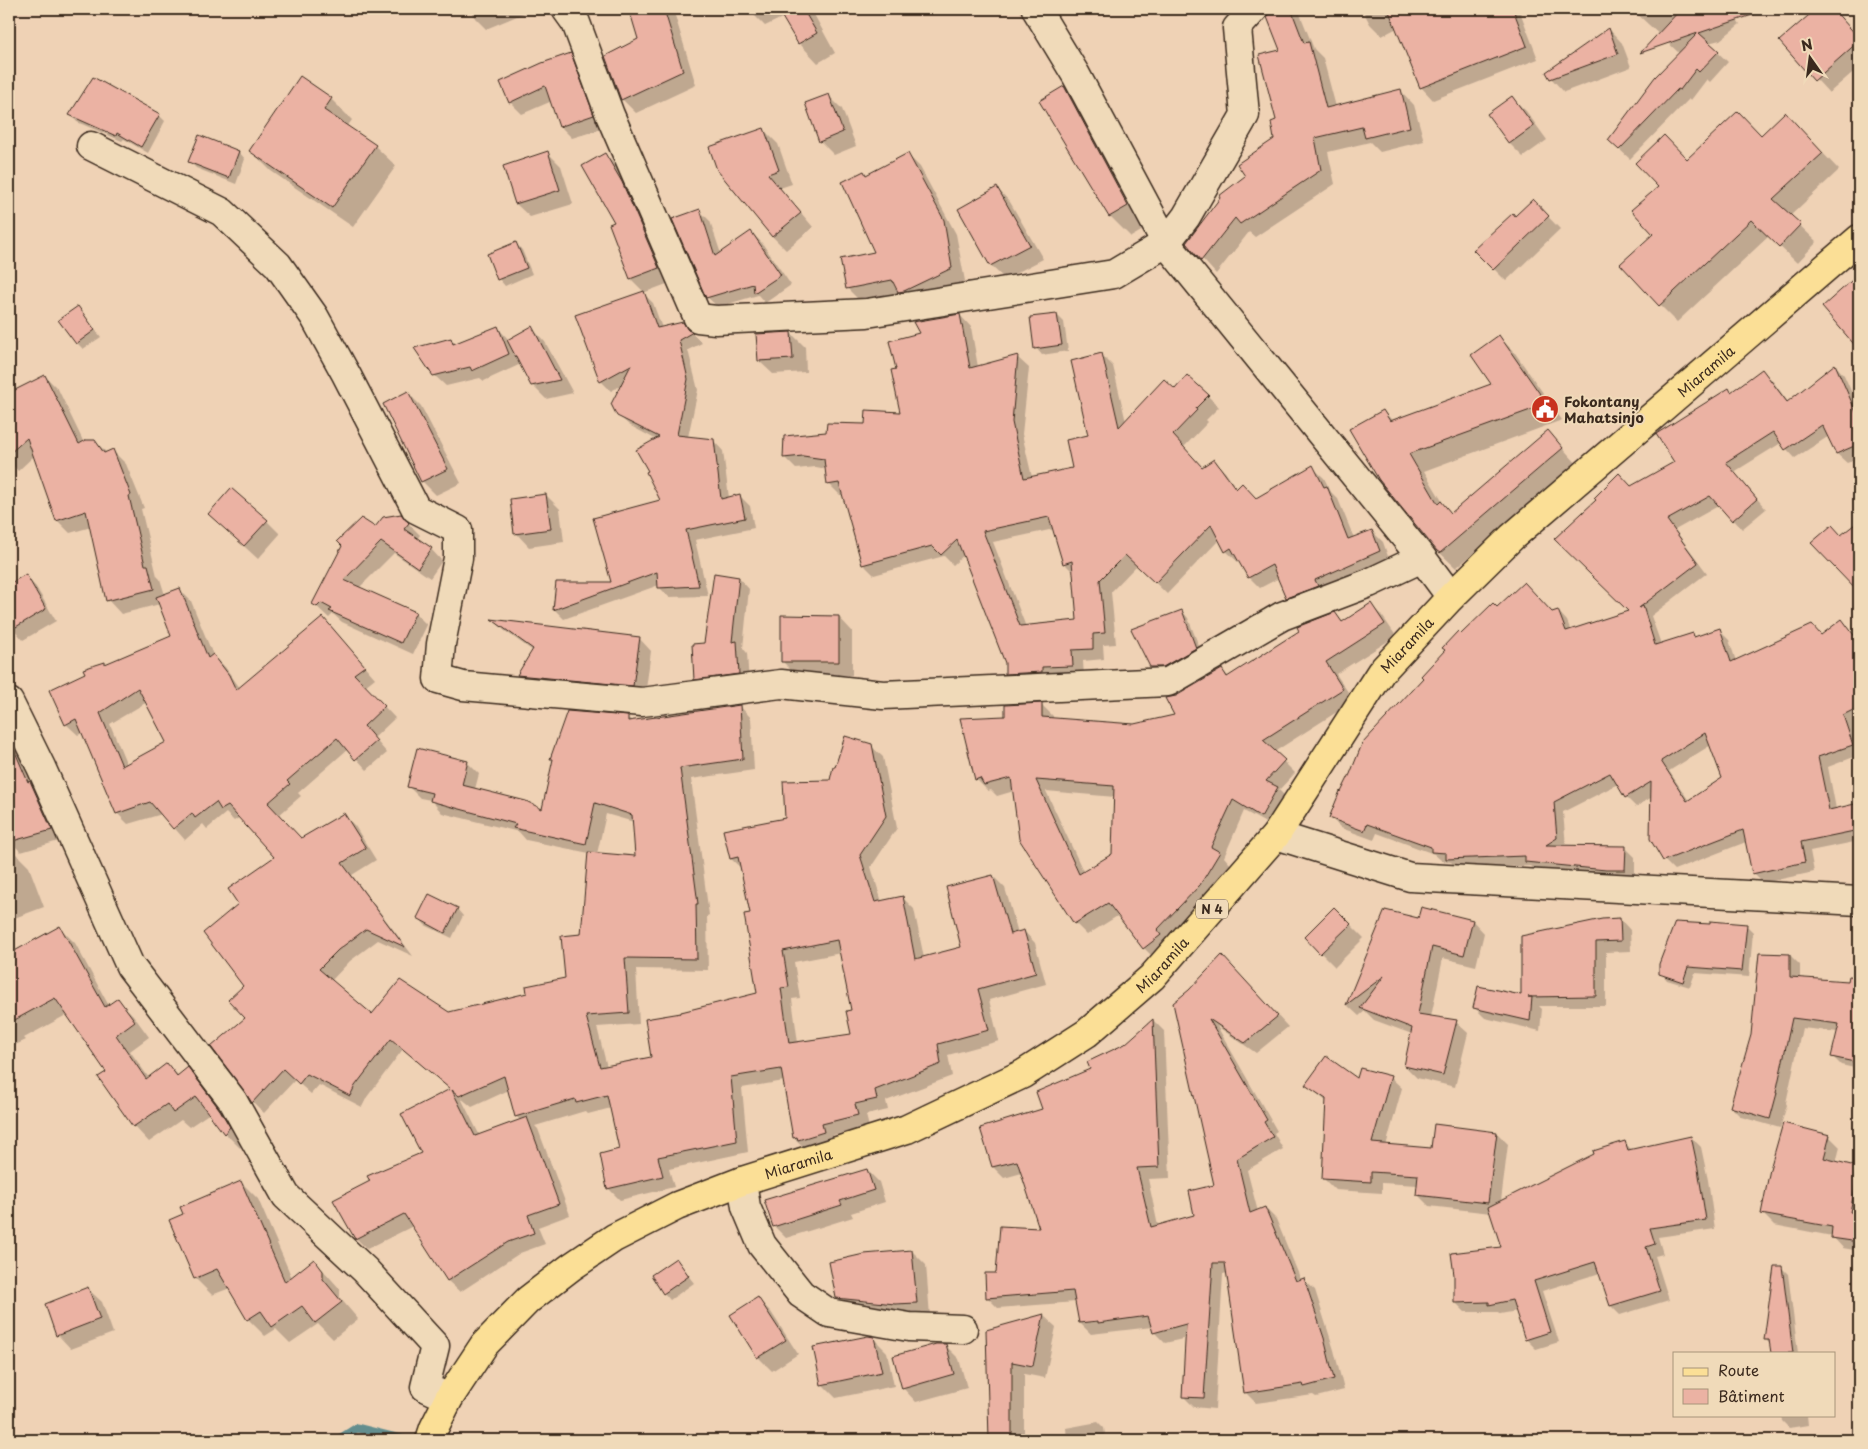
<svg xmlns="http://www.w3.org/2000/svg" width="1868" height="1449" font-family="'Playpen Sans',sans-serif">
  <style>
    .shadow { fill: #0003; fill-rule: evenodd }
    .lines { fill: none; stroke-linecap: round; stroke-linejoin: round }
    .stream { stroke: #648e8e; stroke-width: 9 }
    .building { fill: #ebb2a3; stroke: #3b2a1e; fill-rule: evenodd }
    .street-casing { stroke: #3b2a1e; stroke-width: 31 }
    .primary-casing { stroke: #3b2a1e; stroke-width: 31 }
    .street { stroke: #f0dab9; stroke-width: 28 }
    .primary { stroke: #fbdf96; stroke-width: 28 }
    .labels { text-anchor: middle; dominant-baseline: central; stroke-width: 4; stroke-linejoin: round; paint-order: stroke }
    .shield { fill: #f0dab9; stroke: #715f4c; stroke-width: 1 }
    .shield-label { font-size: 12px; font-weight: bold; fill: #3b2a1e }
    .street-label { font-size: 14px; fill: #3b2a1e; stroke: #f0dab9 }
    .poi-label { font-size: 14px; font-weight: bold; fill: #3b2a1e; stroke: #f0dab9; text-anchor: start }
  </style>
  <rect width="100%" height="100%" fill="#efd2b5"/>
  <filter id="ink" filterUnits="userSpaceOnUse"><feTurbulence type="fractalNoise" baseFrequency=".02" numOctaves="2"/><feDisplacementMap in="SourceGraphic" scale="10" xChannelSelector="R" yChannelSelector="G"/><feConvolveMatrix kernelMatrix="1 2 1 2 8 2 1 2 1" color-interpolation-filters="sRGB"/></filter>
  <g filter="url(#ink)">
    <!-- shadow -->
    <g class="shadow">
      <polygon points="471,9 534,9 486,29 475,18"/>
      <polygon points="630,9 673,9 696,85 636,113 622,99 640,40"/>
      <polygon points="748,9 811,9 835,53 818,63 799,43 784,17 765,26"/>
      <polygon points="1270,9 1298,9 1314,49 1323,58 1336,107 1400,90 1414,105 1424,141 1380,152 1370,142 1328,152 1335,184 1255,237 1249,232 1216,274 1188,243 1247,177 1276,139 1281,50"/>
      <polygon points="1362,9 1519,9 1538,59 1433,100 1421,87 1397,28 1382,36 1370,24"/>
      <polygon points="1632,9 1739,9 1732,13 1740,24 1720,40 1708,43 1728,62 1710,82 1707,79 1691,100 1689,99 1630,159 1609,140 1680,54"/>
      <polygon points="1818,9 1832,9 1859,38 1859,67 1829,93 1781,41"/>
      <polygon points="1609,29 1622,43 1631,67 1564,92 1551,78"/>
      <polygon points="301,78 331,99 352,120 347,127 375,146 396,166 353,227 271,171 251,151"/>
      <polygon points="501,83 583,89 595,101 605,128 572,138 560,126 552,101 522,114 510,102"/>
      <polygon points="1064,87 1084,108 1148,227 1131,237 1110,216 1040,102"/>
      <polygon points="829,96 842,109 856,146 834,155 820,141"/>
      <polygon points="1512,98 1526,111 1547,140 1523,157 1509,143"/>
      <polygon points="71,115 159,115 165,121 148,153 124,139 122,141 77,122"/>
      <polygon points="764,130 778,144 792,184 780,188 813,227 786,250 772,236"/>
      <polygon points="1802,131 1839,170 1790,216 1817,242 1797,263 1769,236 1677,322 1660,305 1655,234 1687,160 1761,136"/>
      <polygon points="200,137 239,152 245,159 236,184 196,168 190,162"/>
      <polygon points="547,152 561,166 573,204 530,217 516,204"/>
      <polygon points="907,154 920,167 956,234 965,281 917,304 860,301 847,288 876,253 864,173 867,176"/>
      <polygon points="605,155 619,168 672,282 643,293 653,303 662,328 682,323 702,343 688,350 698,390 688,437 713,440 723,451 729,498 740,496 750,506 754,528 695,540 708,596 669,597 659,587 659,585 564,619 554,609 612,584 662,501 657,440 629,425 618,415 622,385 611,391 601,381 577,316 644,292 631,279 616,222"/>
      <polygon points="997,188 1010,202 1043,259 1005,279 991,266 959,210"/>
      <polygon points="1533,201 1560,229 1506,281 1475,250"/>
      <polygon points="700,211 710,221 721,254 751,232 762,243 791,285 765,303 758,295 718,307 707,297"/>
      <polygon points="515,243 522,250 532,274 505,286 499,279 489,255"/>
      <polygon points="1858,277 1859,279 1859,347 1824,307"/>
      <polygon points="78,308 101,337 83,349 77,343"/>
      <path d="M960,315L971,327L978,367L1017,357L1029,368L1022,434L1032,477L1074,469L1090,436L1101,354L1113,366L1126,422L1175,390L1208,396L1219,407L1206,420L1208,422L1184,447L1203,468L1213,461L1225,472L1237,489L1257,499L1312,467L1324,478L1331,492L1338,499L1354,538L1372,531L1383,542L1390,562L1298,609L1287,597L1279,578L1260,588L1249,577L1240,561L1238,562L1226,551L1220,539L1167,594L1137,565L1111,592L1116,644L1103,645L1104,659L1083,661L1084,677L1017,685L1006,673V663L964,555L953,565L944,556L874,575L863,564L844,495H840L829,484L826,469L816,467L796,469L785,458L828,434L866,426L902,414L897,370L921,334ZM1054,529L1064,563L1074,573L1078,621L1026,627L993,542Z"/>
      <polygon points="1057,315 1064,322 1068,351 1042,355 1036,348"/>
      <polygon points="497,327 509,340 532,328 545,342 573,393 546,399 532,385 521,364 484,381 480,378 446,386 434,375 451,339 456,344"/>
      <polygon points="791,333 805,347 806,372 773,374 759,361"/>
      <polygon points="1499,337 1515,353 1562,420 1424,471 1445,506 1452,514 1548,432 1578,465 1456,568 1438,551 1383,411 1393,421 1493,384"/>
      <path d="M1835,365L1844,375L1859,409V458L1847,463L1837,454L1829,436L1795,458L1781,443L1734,472L1766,509L1742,529L1720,505L1675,530L1707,573L1651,616L1661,644L1693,634L1696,637L1719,630L1729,640L1736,661L1821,636L1843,637L1859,659V755L1828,767L1836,809L1859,804V841L1810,851L1814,872L1763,883L1753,873L1746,842L1674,870L1664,860L1652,797L1636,807L1626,797L1618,784L1563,812L1566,846L1625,847L1635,857V880L1536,871L1530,866L1457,868L1451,862L1442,861L1434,854L1377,833L1374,840L1341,828L1331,818L1461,636L1497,609L1552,613L1558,611L1567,621L1571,631L1630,612L1631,487L1676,462L1732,393L1762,371L1772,380L1788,402ZM1711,745L1724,779L1689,801L1669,771Z"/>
      <path d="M45,376L58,389L84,443L95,441L107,453L113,451L126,464L144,508L141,509L157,576L160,579L165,595L179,589L191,601L213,655L225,667L240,688L323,618L375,678L365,686L395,718L374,738L387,753L367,770L348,749L298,793L301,796L279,815L302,840L343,814L355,826L376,860L352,875L413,956L378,940L350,961L331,981L372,1016L449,1013L529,994L566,979L583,935L589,853L526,840L519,832L442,813L431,800L420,798L408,786L467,762L479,774L475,789L542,811L554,760L552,758L628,718L632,721L740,706L751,718L754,770L691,779L709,915L707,916L708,970L636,969L639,1024L597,1027L607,1067L652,1058L682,1014L758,994L751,914L742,869L731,859L724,831L786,819L871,746L883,757L897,828L871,867L882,902L902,897L914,909L924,958L962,948L993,876L1005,888L1018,933L1024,931L1035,943L1046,984L989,1000L999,1041L948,1055L952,1076L886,1101L888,1110L866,1115L869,1127L833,1135L835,1143L806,1149L794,1138L784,1081L742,1088L748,1152L669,1169L674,1187L620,1200L608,1188L621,1150L611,1108L588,1114L585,1111L535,1126L538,1129L570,1215L538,1227L545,1244L520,1253L460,1292L448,1281L413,1226L367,1249L356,1238L422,1154L451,1090L403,1049L367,1097L362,1107L319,1085L311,1094L295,1080L264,1113L253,1102L246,1091L247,1018L240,904L276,858L240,817L234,821L226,813L207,829L203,824L185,840L162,814L128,824L117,813L83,733L78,735L66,724L106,665L172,636L160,604L121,614L108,600L91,527L70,533L57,520L34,456L18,471L9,461V390L11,393ZM147,702L168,742L127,765L110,724ZM606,814L634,822L636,857L597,854ZM841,953L852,1011V1035L798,1043L792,999L800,998L794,962ZM509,1090L516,1116L520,1120L480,1136L461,1098L472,1107Z"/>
      <polygon points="407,392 421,406 461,483 436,495 422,481"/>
      <polygon points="546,495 560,509 564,542 529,547 516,533"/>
      <polygon points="209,514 267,521 280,534 258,559"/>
      <polygon points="401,516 420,535 417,539 431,549 442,561 430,578 394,553 359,588 415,613 427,625 413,654 342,622 333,614 329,618 314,604"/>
      <polygon points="1859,523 1859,589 1853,584 1842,537"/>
      <polygon points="25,576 36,587 56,621 23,640 9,623 9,585"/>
      <polygon points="739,578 749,589 743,648 747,653 749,684 706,690 695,679 705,644"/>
      <path d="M1371,605L1383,617L1396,636L1336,674L1354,701L1274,752L1295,773L1279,790L1289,800L1273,827L1244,811L1224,857L1231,865L1212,897L1156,960L1144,948L1119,915L1087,935L1075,923L1021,839L1014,791L997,796L991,790L988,791L976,779L1006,717L1042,705L1053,716V719L1134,726L1176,716V697L1222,670L1229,677L1335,614L1344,623ZM1046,791L1115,797L1113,854L1084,873Z"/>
      <polygon points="1182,611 1188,618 1202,654 1158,673 1151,666"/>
      <polygon points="839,617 852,631 852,675 796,675 782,661"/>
      <polygon points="494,621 639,638 651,651 645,697 531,687 519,675 533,651 505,631"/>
      <polygon points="9,731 35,788 40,793 62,840 21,852 11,842 9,835"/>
      <polygon points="16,854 29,867 44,907 9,920 9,856"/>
      <polygon points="1334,908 1364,938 1335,967 1305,937"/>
      <polygon points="457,909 463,916 452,938 425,925 419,918"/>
      <polygon points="1385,912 1419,919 1473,921 1484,933 1476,966 1443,958 1431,1017 1456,1022 1468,1033 1455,1087 1417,1078 1405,1066 1412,1034 1374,1020 1365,1011 1359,1016 1347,1005"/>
      <polygon points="1620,919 1630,930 1631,951 1606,952 1606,1006 1539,1006 1542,1009 1540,1031 1485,1018 1474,1007 1522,997"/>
      <polygon points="1746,925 1753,932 1749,977 1695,973 1690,987 1667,980 1661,973"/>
      <polygon points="60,928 75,943 109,1006 118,1000 133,1015 149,1037 130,1051 149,1078 167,1064 179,1076 188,1069 203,1084 235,1126 244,1143 240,1148 225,1133 210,1113 189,1127 181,1120 149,1142 134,1126 108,1072 68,1014 24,1038 26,1040 9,1048 9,956"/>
      <polygon points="1790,955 1800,965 1800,979 1853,983 1859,989 1859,1069 1841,1065 1833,1057 1838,1032 1802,1028 1786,1103 1787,1105 1780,1128 1741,1117 1731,1107"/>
      <polygon points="1233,968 1288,1027 1256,1053 1217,1026 1277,1131 1274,1133 1283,1149 1247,1170 1258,1212 1265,1208 1276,1219 1301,1280 1304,1280 1315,1290 1334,1350 1344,1390 1316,1397 1313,1395 1256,1403 1245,1392 1228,1273 1223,1274 1215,1409 1194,1407 1183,1396 1187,1338 1165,1343 1154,1332 1152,1327 1091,1334 1080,1323 1076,1302 998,1308 987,1297 997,1274 1041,1229 1022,1173 1004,1178 993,1167 1044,1110 1092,1069 1126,1045 1153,1020 1164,1031 1170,1178 1148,1179 1158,1226 1196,1216 1215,1186 1174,1004"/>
      <polygon points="1390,1077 1402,1088 1386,1146 1432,1150 1497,1133 1508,1144 1501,1201 1625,1143 1632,1150 1691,1137 1701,1147 1708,1180 1715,1229 1658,1237 1663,1254 1655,1256 1669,1300 1620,1315 1611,1306 1600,1273 1542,1291 1559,1342 1536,1349 1526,1339 1517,1311 1500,1314 1498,1312 1465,1312 1456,1303 1502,1248 1491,1213 1429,1206 1417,1194 1418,1185 1382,1183 1382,1193 1335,1190 1324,1179 1327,1102 1307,1085"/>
      <polygon points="1859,1106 1859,1119 1856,1115"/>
      <polygon points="1829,1136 1840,1147 1836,1163 1859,1168 1859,1251 1843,1248 1832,1236 1774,1225 1763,1214"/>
      <polygon points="867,1170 879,1182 885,1202 851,1213 853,1217 786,1238 774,1226"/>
      <polygon points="241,1182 258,1199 292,1278 314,1260 340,1289 340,1298 358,1319 333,1339 318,1324 290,1343 276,1329 265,1336 248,1319 230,1288 212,1295 195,1278 184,1215"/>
      <polygon points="912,1251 926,1265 930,1316 851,1312 837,1298"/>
      <polygon points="676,1260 694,1283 670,1300 664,1293"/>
      <polygon points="1781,1267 1788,1274 1798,1353 1772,1353 1771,1345 1766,1340"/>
      <polygon points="88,1289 102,1302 113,1333 71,1349 58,1335"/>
      <polygon points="758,1299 771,1312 798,1354 772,1371 758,1357 731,1316"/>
      <polygon points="1043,1315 1056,1327 1045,1378 1024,1374 1024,1440 991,1440 988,1330"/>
      <polygon points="873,1338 887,1352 894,1386 836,1398 822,1384"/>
      <polygon points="945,1345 959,1359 967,1388 916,1402 903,1388"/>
      <polygon points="1781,1415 1807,1415 1808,1425 1789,1428 1782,1421"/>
      <polygon points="1098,1422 1104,1428 1106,1440 1067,1440 1066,1428"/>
    </g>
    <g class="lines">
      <!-- stream -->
      <polyline class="stream" points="338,1440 357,1428 405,1440"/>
    </g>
    <!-- building -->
    <g class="building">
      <polygon points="629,9 664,9 683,71 621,100 605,56 638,39"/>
      <polygon points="797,9 803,9 817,33 798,44 782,17"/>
      <polygon points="1269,9 1291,9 1304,43 1309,42 1326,108 1401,89 1410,127 1365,138 1362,127 1315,138 1321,170 1240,224 1235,218 1201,261 1186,243 1220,198 1219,196 1245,176 1237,164 1274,139 1271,122 1276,120 1259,55 1280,50 1267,17"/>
      <polygon points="1388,9 1513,9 1527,46 1420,88"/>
      <polygon points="1681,9 1757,9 1758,13 1699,33 1719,51 1699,72 1696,69 1680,90 1678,89 1619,150 1608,140 1655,77 1698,33 1640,53"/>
      <polygon points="1816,9 1833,9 1859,38 1859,41 1814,81 1779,41"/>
      <polygon points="1609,28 1618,54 1550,79 1546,72"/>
      <polygon points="571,53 594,115 559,127 545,86 509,103 500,82 542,63"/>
      <polygon points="300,76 332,98 324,110 376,145 332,208 249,151"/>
      <polygon points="93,77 160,114 141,147 117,133 116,136 69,115"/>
      <polygon points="1064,86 1128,206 1109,217 1039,101"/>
      <polygon points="829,94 843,132 819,142 805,103"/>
      <polygon points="1512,96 1534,126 1509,144 1487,114"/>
      <polygon points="1738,111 1761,135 1785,112 1823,153 1773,199 1801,224 1779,247 1751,220 1659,306 1620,264 1653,234 1631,210 1658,187 1635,163 1664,135 1687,159"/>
      <polygon points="764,128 779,170 768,174 801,213 772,237 717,170 709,147"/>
      <polygon points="199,135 239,151 229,178 188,162"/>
      <polygon points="548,151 560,190 515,204 503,166"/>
      <polygon points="605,153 622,182 659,268 630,279 609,224 614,222 582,166"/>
      <polygon points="908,153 944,220 952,268 904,291 898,292 892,280 846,289 840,259 874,252 842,182 864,171 866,175"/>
      <polygon points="997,187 1030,245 990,266 958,209"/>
      <polygon points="1533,199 1549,216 1493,270 1473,250 1513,213 1515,216"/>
      <polygon points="700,209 715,256 751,231 781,275 754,293 753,284 706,298 672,219"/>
      <polygon points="516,242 527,268 497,280 487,254"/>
      <polygon points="1859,274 1859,350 1822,307"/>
      <polygon points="644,291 657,328 683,322 688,330 693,332 679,340 688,379 677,435 714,439 721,499 740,494 745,518 686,530 699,586 658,588 657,572 553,610 556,582 611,582 593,518 660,500 646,472 648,471 636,450 659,437 617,416 611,404 631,365 600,382 575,315"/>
      <polygon points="78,306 95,330 76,344 58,320"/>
      <path d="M960,314L970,368L1018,355L1012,422L1024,478L1072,468L1066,440L1088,435L1071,361L1102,353L1119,427L1164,379L1175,389L1187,375L1209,395L1196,408L1197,410L1173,435L1202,467L1214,459L1236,489L1242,483L1256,498L1313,465L1324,487L1327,486L1348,539L1372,530L1380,551L1315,580L1318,586L1286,598L1272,565L1248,578L1231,548L1225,552L1211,525L1155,583L1125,555L1100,580L1105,633L1093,634V649L1072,650L1073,666L1042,667V672L1005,674V663L957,540L941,555L932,546L862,565L839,483L827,485L824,459L803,456L783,458L784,436L826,432L827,423L865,424L866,410L900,412L891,370L896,369L889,341L919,333L913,322ZM1049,517L1063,564L1072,561L1077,620L1020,626L983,531Z"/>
      <polygon points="1057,314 1062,345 1034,349 1030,317"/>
      <polygon points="498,326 509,354 472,371 470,367 433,376 414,348 451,338 453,344"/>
      <polygon points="532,326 560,380 531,386 507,340"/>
      <polygon points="791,332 793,359 758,361 756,334"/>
      <polygon points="1499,335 1547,404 1409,454 1438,504 1441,501 1451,513 1548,430 1563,448 1440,553 1437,551 1379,480 1349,429 1383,410 1390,421 1491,384 1471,355"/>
      <path d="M1835,364L1859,419V444L1836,454L1822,425L1785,450L1773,432L1726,462L1757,499L1732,521L1710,496L1667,520L1698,563L1639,608L1643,606L1655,645L1693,633L1694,637L1720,628L1731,662L1812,625L1821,635L1842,619L1859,642V707L1843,715L1853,745L1818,757L1829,810L1859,803V830L1801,842L1805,862L1752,874L1743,830L1663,861L1650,839L1651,782L1625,798L1610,773L1554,802L1557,838L1546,845L1626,846L1625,870H1606L1525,862V856L1446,859V853L1431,852V847L1367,824L1364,831L1329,818L1340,791L1341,792L1350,774L1362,744L1423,678L1421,676L1445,650L1442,648L1458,631L1461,634L1493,603L1497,607L1524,582L1552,612L1558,610L1566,631L1628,611L1554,539L1596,500L1594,498L1619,473L1631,486L1674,462L1656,434L1729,388L1731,392L1762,369L1787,402ZM1705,733L1722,778L1687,801L1661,761Z"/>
      <polygon points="45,375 79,444 86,440 95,440 104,453 113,449 131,495 129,496 145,565 148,565 154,589 106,601 86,511 56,521 27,438 9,454 9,393"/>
      <polygon points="408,391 448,469 421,482 383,404"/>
      <polygon points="231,488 268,520 244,546 208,514"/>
      <polygon points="546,494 551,529 514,534 510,499"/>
      <polygon points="401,514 409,523 404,529 432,548 418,568 381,542 344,580 416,612 401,643 329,611 332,609 321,603 317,607 312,604 342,546 337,541 361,518 375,527 383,517"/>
      <polygon points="1859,521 1859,593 1811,543 1832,525 1841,535"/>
      <polygon points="714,573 739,577 732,642 737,641 739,674 694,680 692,644 704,643"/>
      <polygon points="26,574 46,609 9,631 9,584"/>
      <path d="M180,588L208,658L213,654L229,675L236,690L323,617L365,666L354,674L385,706L364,726L377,741L355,760L337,738L287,781L290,784L268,803L301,838L344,813L366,848L342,863L405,947L366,929L338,950L319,969L372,1014L400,980L449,1012L527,993L526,986L565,978L561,936L581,934L588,852L635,856L632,815L595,803L586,844L513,828L516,824L430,801L432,793L407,787L417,748L468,761L462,785L526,801L542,809L553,759H550L567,711L628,716V721L740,705L743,759L680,768L698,904H696L697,959L625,958L629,1013L586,1016L600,1067L651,1057L645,1019L681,1013V1012L757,993L744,914L750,913L738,857L730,859L723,830L785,818L783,781L830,780L833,767H835L845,736L872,744L886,816L860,855L875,902L903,896L915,959L961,947L946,887L993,875L1010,934L1024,930L1036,973L978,989L989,1030L938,1044L941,1064L875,1090L877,1099L855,1104L858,1115L822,1124L824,1132L798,1140L797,1137L793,1138L781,1069L731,1077L737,1141L658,1157L663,1176L607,1189L600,1154L619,1149L607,1095L576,1103L575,1099L515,1117L504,1076L459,1096L452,1090L475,1136L527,1117L559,1204L528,1215L534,1233L508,1242L447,1281L404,1214L355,1239L333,1200L370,1181L367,1176L421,1153L401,1114L450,1089L391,1039L355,1086L350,1096L307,1074L299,1084L283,1069L252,1103L245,1092L211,1047L245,1018L228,1000L243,986L203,933L238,904L228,889L274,857L228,806L221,810L216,802L195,818L192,813L173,829L150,802L116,814L76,719L65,725L49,690L85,673L83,669L105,662V664L171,636L156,597ZM138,688L166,742L122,766L100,713ZM837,940L851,1010L846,1011L851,1034L789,1043L781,988L789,987L783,951Z"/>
      <path d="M1371,603L1385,624L1326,662L1343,689L1263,740L1285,760L1266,781L1278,787L1261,817L1233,800L1211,847L1220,852L1200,885L1157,930L1161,935L1143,949L1108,903L1074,924L1019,839L1011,778L984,785L980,778L975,780L960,718L1005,716V705L1042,703V717L1134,724L1174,715L1165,698L1176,696L1222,669L1227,677L1299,631L1297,627L1335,612L1342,622ZM1036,780L1114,786L1112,854L1079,874Z"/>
      <polygon points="1182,610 1196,648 1163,667 1150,667 1131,629"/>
      <polygon points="781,615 839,616 839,662 781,662"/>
      <polygon points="491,619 640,637 633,686 517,675 533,649"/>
      <polygon points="9,738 28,782 30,781 52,830 9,842"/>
      <polygon points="429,894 458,908 445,933 417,918"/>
      <polygon points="1334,907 1351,924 1320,954 1304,937"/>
      <polygon points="1421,907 1473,920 1464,955 1432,947 1418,1014 1457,1020 1443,1075 1404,1066 1412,1028 1360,1008 1384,976 1346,1005 1385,910 1418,918"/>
      <polygon points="1620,918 1621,941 1596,942 1596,996 1528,997 1532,997 1530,1021 1473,1008 1478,986 1521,995 1521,936 1602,919"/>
      <polygon points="1710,921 1747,924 1742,971 1688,967 1683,982 1659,974 1659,964 1675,922 1710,924"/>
      <polygon points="60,926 105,1007 118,998 135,1021 116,1035 146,1079 167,1063 177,1076 188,1067 220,1110 230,1127 224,1134 196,1097 173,1113 167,1104 133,1127 98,1077 106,1072 55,998 9,1023 9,954"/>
      <polygon points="1759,953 1790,954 1790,977 1848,981 1849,976 1859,977 1859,1063 1831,1057 1839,1024 1792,1018 1776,1093 1777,1093 1770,1119 1730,1107 1751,1035"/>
      <polygon points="1222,955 1278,1016 1245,1043 1209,1019 1267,1120 1264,1122 1273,1137 1237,1159 1250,1213 1265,1207 1296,1281 1304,1278 1324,1338 1334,1379 1304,1387 1303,1384 1244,1393 1225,1263 1213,1263 1204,1398 1182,1397 1186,1324 1153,1333 1148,1316 1098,1323 1098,1321 1079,1323 1073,1291 986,1298 985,1273 996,1273 1000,1226 1039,1228 1017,1161 992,1167 980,1128 1042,1109 1036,1092 1090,1069 1087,1062 1125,1044 1153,1019 1159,1167 1137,1168 1151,1227 1194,1215 1189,1191 1214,1185 1173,1003 1189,990"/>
      <polygon points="1326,1056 1357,1078 1360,1068 1391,1076 1372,1143 1431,1148 1434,1124 1497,1132 1488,1203 1416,1195 1418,1175 1371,1172 1371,1182 1322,1179 1326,1099 1305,1085"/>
      <polygon points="1783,1123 1830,1135 1824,1158 1859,1167 1850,1212 1859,1213 1859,1242 1831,1238 1832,1227 1761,1214 1770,1169"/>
      <polygon points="1691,1136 1698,1169 1706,1220 1650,1228 1655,1244 1646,1247 1660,1291 1610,1306 1595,1262 1534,1281 1550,1332 1525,1340 1512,1300 1489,1305 1489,1302 1454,1303 1454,1275 1451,1253 1501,1247 1488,1207 1594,1154 1593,1151 1625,1141 1628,1150"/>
      <polygon points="867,1169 874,1190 840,1201 842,1205 773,1227 764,1200"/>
      <polygon points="241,1181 285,1282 314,1259 323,1271 323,1279 342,1302 315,1323 302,1306 272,1327 261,1311 247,1320 217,1269 194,1279 169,1220 183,1214 180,1207"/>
      <polygon points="912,1250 917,1303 895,1304 836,1298 829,1262 864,1254"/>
      <polygon points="676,1258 689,1276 663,1294 651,1275"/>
      <polygon points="1774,1266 1782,1266 1793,1353 1771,1353 1769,1340 1764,1340"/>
      <polygon points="88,1287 100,1319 56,1336 45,1304"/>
      <polygon points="758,1297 786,1340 757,1358 730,1315"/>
      <polygon points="1044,1314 1033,1366 1012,1362 1012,1440 989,1440 986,1330"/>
      <polygon points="868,1336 874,1337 882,1372 821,1385 813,1347"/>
      <polygon points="936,1344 946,1344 954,1374 902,1389 893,1356"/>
    </g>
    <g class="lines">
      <!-- street casing -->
      <g class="street-casing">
        <g id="street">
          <polyline points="566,9 576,23 610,115 698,318 716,320 867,313 1114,274 1166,243 1186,217 1245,115 1237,28 1254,9"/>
          <polyline points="1036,9 1076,75 1166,243 1422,558 1451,597"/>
          <polyline points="91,146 222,212 278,265 314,316 346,374 416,509 458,530 458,558 441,644 438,679 463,686 642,702 781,684 883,695 1168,682 1282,616 1369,583 1422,558"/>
          <polyline points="9,702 41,767 130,966 233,1101 286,1196 365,1270 435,1346 425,1387 449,1398"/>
          <polyline points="1276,835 1410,877 1859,901"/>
          <polyline points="742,1181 746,1207 762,1245 801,1294 829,1313 909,1327 963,1329"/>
        </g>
      </g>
      <!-- primary casing -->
      <g class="primary-casing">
        <g id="primary">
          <path id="s1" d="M430,1440L434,1428L449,1398L484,1345L528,1300L571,1267L614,1238L677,1206L742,1181L907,1129L1023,1074L1087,1033L1152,977L1276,835L1381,672L1451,597L1512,537L1859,239"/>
        </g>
      </g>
      <!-- street -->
      <use href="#street" class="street"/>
      <!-- primary -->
      <use href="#primary" class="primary"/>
    </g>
  </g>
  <!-- icons -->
  <defs>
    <g id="civic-disc" transform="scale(1.4375)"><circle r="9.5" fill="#c8321e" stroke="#f0dab9"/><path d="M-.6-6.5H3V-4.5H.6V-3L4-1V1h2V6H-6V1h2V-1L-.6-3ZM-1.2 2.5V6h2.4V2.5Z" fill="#fff"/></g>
  </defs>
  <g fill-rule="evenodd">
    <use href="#civic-disc" x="1545" y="409"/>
  </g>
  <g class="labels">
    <!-- shield labels -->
    <rect class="shield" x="1196" y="899.5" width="32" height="19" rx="4"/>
    <g class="shield-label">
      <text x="1212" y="909">N 4</text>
    </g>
    <!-- street labels -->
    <g class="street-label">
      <text stroke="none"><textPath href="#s1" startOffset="1708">Miaramila</textPath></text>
      <text stroke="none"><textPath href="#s1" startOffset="1302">Miaramila</textPath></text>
      <text stroke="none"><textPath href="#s1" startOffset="898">Miaramila</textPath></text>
      <text stroke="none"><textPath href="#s1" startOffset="478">Miaramila</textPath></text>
    </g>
    <!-- poi labels -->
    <g class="poi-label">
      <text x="1564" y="401">Fokontany<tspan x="1564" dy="16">Mahatsinjo</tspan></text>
    </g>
  </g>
  <!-- margin -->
  <rect width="1868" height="1449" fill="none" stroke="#f0dab9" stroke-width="30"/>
  <rect x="15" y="15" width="1838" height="1419" fill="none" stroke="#3b2a1e" stroke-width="2" filter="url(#ink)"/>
  <!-- legend -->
  <rect x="1673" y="1352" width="162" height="65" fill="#f0dab9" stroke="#a8947b"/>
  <rect x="1683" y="1368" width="25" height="8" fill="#fbdf96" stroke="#a8947b"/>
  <text x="1718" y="1376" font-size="15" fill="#3b2a1e">Route</text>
  <rect x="1683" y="1389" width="25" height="15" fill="#ebb2a3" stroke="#a8947b"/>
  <text x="1718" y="1402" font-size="15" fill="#3b2a1e">Bâtiment</text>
  <!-- north arrow -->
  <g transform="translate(1810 58) rotate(346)" stroke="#f0dab9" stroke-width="4" paint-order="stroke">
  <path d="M0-4L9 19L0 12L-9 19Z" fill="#3b2a1e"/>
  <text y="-8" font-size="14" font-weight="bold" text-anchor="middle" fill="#3b2a1e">N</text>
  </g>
</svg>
